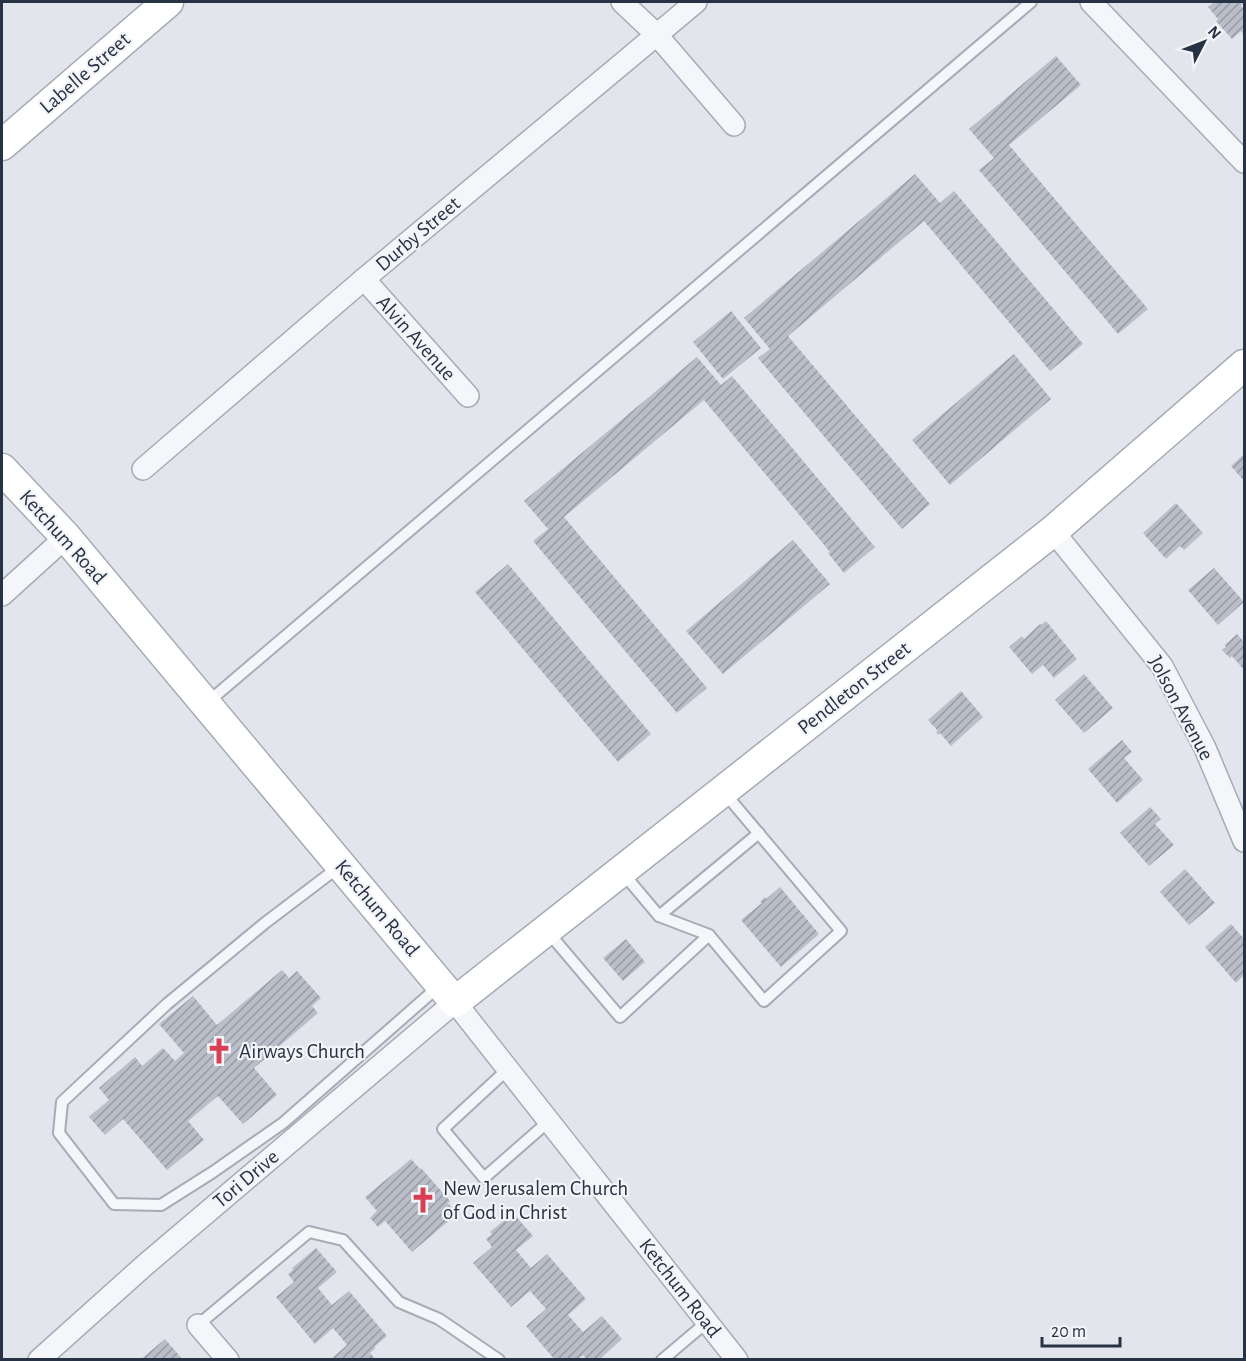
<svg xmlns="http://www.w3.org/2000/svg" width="1246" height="1361" font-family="'Alegreya Sans',sans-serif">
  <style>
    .building { fill: url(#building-hatch) }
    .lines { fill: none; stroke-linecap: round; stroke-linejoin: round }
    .lane-casing { stroke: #a6acb6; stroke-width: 14 }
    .street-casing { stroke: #a6acb6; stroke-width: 24 }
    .secondary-casing { stroke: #a6acb6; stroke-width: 33 }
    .lane { stroke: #f5f6f9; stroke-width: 10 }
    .street { stroke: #f5f6f9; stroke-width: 21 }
    .secondary { stroke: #fff; stroke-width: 30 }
    .labels { text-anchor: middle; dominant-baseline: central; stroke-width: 4.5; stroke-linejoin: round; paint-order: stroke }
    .street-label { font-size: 21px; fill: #283245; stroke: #f2f4f8 }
    .poi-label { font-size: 21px; fill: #283245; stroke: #f2f4f8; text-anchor: start }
  </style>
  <defs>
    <pattern id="building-hatch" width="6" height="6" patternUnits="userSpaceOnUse" patternTransform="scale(1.5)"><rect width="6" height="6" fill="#b9bec9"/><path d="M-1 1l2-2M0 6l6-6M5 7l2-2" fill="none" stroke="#969ba5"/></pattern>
  </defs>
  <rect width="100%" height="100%" fill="#e2e5eb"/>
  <!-- building -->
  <g class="building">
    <polygon points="1215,2 1244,2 1241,6 1244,9 1244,35 1241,31 1232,39 1216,21 1218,19 1208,7"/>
    <polygon points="1056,56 1081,85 1009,145 1148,309 1118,334 979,170 994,158 969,129"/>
    <polygon points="915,174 940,203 954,191 1083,344 1050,371 924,221 788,336 930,504 902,529 758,358 770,349 744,318"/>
    <polygon points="731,311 761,348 723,379 693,342"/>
    <polygon points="1014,354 1051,399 950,485 912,440"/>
    <polygon points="697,357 721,385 732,376 875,547 844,573 828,553 830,552 704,400 564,517 707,688 677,713 533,541 548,529 524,501"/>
    <polygon points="1244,454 1244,481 1231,466"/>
    <polygon points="1176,503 1203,533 1184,550 1180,546 1166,559 1143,533"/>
    <polygon points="793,540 830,584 723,674 686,631"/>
    <polygon points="508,564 651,734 618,762 475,592"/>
    <polygon points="1214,568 1244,602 1218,625 1188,590"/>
    <polygon points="1046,621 1077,659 1054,678 1043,665 1032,674 1009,647 1022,636 1024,639 1040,624 1041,625"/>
    <polygon points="1237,634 1244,642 1244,670 1232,656 1230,658 1222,650 1226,647 1225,645"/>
    <polygon points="1084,674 1113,708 1084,733 1055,700"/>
    <polygon points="961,691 983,717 951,746 940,733 938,735 936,732 938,731 928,720"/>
    <polygon points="1122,740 1132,752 1124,758 1143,780 1117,803 1088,769"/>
    <polygon points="1150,807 1161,819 1155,824 1174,845 1149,866 1120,833"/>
    <polygon points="1185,869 1215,903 1189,925 1160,892"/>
    <polygon points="780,887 819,934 781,967 741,920 762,903 760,902 765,897 766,899"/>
    <polygon points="1231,924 1244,939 1244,975 1236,983 1205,947"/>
    <polygon points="626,939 645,962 623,981 603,958"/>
    <polygon points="282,970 289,978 297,971 321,998 312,1006 318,1013 254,1068 277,1095 243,1124 218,1096 188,1121 204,1140 167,1170 123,1119 105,1135 89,1117 109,1100 99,1088 135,1057 142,1066 163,1048 175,1061 184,1053 159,1024 193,996 217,1025"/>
    <polygon points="411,1159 420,1169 421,1168 450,1201 448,1203 457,1214 412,1252 385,1221 378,1227 370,1218 377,1211 365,1197"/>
    <polygon points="513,1213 533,1236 516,1250 531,1268 547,1254 586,1299 568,1315 583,1332 602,1316 622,1339 599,1360 587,1360 583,1355 577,1360 555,1360 526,1326 546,1309 530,1291 511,1307 473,1263 492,1247 486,1239 492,1234 490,1232"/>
    <polygon points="316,1248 337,1272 318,1288 332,1305 349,1291 387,1336 374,1347 376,1348 370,1353 376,1360 330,1360 347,1345 333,1328 315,1344 276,1297 294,1282 288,1274 293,1270 292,1268"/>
    <polygon points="165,1339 183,1360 140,1360"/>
  </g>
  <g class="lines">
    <!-- lane casing -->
    <g class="lane-casing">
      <g id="lane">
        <polyline points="208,702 1031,2"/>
        <polyline points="340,866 265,923 167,1004 62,1102 59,1133 114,1204 161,1205 213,1172 283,1123 438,987"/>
        <polyline points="622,872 659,916 709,935"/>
        <polyline points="659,916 759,833"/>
        <polyline points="548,932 620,1017 709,935 764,1001 841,931 723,791"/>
        <polyline points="508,1069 443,1129 484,1178 549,1121"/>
        <polyline points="198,1325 309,1232 343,1240 399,1302 439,1319 499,1360"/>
        <polyline points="662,1360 707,1322"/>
      </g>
    </g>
    <!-- street casing -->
    <g class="street-casing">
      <g id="street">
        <polyline points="622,2 656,34 734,125"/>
        <polyline points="1091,2 1244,162"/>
        <polyline points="364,279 468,396"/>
        <polyline points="143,469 364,279 696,2"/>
        <polyline points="1053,531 1162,666 1205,748 1244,841"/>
        <polyline points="2,595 66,537"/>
        <polyline points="198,1325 228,1360"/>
        <polyline points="39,1360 145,1265 455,1002 737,1360"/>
      </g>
    </g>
    <!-- secondary casing -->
    <g class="secondary-casing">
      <g id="secondary">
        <polyline points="2,145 168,2"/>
        <polyline points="2,469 66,537 455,1002 1053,531 1244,365"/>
      </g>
    </g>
    <!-- lane -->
    <use href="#lane" class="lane"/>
    <!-- street -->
    <use href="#street" class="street"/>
    <!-- secondary -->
    <use href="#secondary" class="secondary"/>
  </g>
  <!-- icons -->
  <defs>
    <g id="church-bare" transform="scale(2.07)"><path d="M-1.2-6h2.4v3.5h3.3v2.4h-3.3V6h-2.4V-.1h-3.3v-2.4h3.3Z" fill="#d83f52" stroke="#f2f4f8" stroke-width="2.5" paint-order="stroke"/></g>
  </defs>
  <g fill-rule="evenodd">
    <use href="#church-bare" x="219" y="1051"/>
    <use href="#church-bare" x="423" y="1200"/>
  </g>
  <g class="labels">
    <!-- street labels -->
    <g class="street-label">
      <text transform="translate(85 73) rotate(-41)">Labelle Street</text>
      <text transform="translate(418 234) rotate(-40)">Durby Street</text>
      <text transform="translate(416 338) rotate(48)">Alvin Avenue</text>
      <text transform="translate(63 537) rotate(48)">Ketchum Road</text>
      <text transform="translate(854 688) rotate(-38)">Pendleton Street</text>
      <text transform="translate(1181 708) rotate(62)">Jolson Avenue</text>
      <text transform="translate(377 908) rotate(50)">Ketchum Road</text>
      <text transform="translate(246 1179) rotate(-40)">Tori Drive</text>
      <text transform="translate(680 1288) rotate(52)">Ketchum Road</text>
    </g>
    <!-- poi labels -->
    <g class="poi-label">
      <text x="239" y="1051">Airways Church</text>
      <text x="443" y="1188">New Jerusalem Church<tspan x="443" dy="24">of God in Christ</tspan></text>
    </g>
  </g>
  <!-- border -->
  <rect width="1246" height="1361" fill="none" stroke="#283245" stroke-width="6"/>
  <!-- north arrow -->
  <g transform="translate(1204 42) rotate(48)" stroke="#f2f4f8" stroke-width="4.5" paint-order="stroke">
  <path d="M0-4.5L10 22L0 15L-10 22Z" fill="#283245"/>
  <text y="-9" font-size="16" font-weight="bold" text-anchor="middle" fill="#283245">N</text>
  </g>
  <!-- scale -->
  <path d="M1042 1337v9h78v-9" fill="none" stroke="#283245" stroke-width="3"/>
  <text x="1051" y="1337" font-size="18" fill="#283245" stroke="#f2f4f8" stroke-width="4.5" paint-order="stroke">20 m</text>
</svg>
